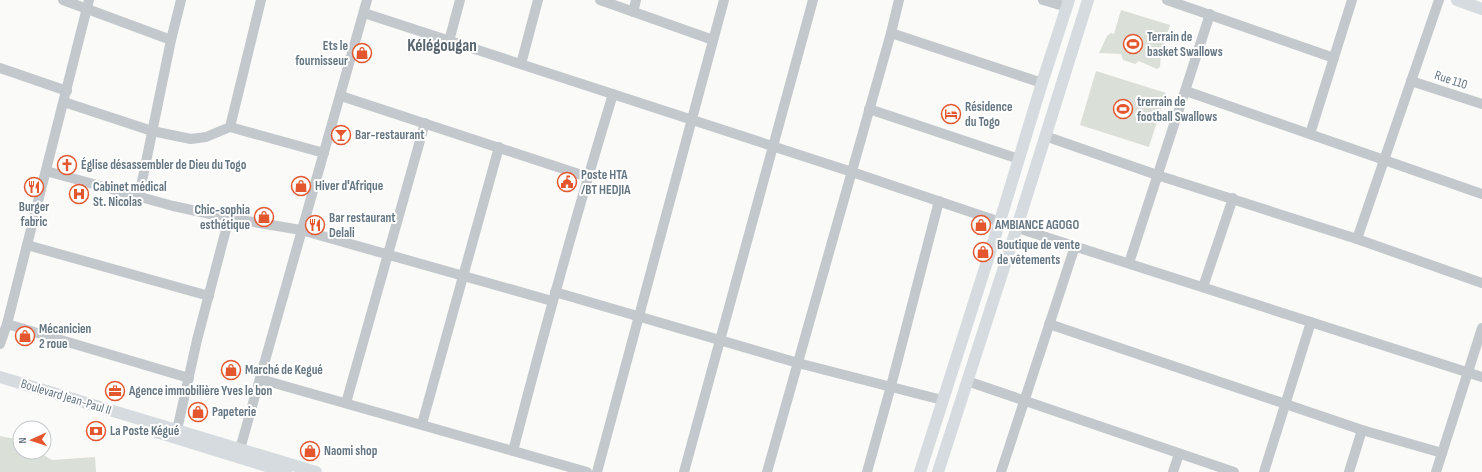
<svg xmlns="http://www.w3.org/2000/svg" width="1482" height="472" font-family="'Sofia Sans Condensed',sans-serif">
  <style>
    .green { fill: #dadfd7 }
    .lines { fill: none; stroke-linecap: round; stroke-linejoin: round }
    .minor { stroke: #c3c8cc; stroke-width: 10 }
    .major { stroke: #d6dbdf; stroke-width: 12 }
    .labels { text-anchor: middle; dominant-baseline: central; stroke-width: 4; stroke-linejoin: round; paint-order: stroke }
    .poi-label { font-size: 13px; font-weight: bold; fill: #657683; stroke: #fff; text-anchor: start }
    .street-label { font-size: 13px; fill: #657683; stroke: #fff }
    .district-label { font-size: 17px; font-weight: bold; fill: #57646e; stroke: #fff }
  </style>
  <rect width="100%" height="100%" fill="#fafaf8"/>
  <!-- green -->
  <g class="green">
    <polygon points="1121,10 1170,25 1161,52 1160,67 1157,69 1139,61 1135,64 1123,60 1121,54 1099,53 1107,36 1111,33 1114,34"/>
    <polygon points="1096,71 1166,93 1149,147 1080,125"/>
    <polygon points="0,436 20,440 20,452 43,452 42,454 52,460 95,457 96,472 0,472"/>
  </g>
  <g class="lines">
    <!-- minor -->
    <g class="minor">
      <polyline points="63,0 171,40"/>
      <polyline points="600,0 713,40"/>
      <polyline points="1043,0 1067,7"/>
      <polyline points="1167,0 1334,58"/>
      <polyline points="633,12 636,0"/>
      <polyline points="364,13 852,172 1027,231 1482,377"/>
      <polyline points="891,33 1042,83"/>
      <polyline points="449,41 460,0"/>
      <polyline points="521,64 538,0"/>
      <polyline points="0,68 67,91"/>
      <polyline points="1411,81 1482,104"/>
      <polyline points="1186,91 1482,194"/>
      <polyline points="341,96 588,177"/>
      <polyline points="64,102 152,131 191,139 206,137 230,127 324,153"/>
      <polyline points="869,109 1019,159"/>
      <polyline points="230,127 261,0"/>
      <polyline points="1310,134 1352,0"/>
      <polyline points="1045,136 1157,175 1357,239 1482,283"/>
      <polyline points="46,171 173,206 229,218 301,230 552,301"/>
      <polyline points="139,196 171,40 181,0"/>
      <polyline points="1357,239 1439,0"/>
      <polyline points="27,245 209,296"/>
      <polyline points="1129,263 1210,14"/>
      <polyline points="1203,287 1233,198"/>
      <polyline points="555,292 798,363 942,400"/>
      <polyline points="7,324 189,378"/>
      <polyline points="1049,324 1362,430 1442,453"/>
      <polyline points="0,344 7,324 89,0"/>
      <polyline points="260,379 587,472"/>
      <polyline points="967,381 1234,472"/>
      <polyline points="346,403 425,123"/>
      <polyline points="422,424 499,147"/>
      <polyline points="177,430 197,340 229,218"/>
      <polyline points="240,449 367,0"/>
      <path d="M513,451C544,331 577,212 613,94"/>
      <polyline points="597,472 724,0"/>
      <polyline points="684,472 813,0"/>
      <polyline points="767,472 891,33 899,0"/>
      <polyline points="867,472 891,386 939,201"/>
      <polyline points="1001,472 1075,246"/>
      <polyline points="1173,472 1179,454"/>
      <polyline points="1264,472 1311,322"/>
      <polyline points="1349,472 1362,430"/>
      <polyline points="1436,472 1482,328"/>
    </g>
    <!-- major -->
    <g class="major">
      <polyline points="1457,0 1482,9"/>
      <polyline points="0,377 316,472"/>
      <polyline points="150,430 286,472"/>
      <polyline points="920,472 1000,221 1042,83 1069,0"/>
      <polyline points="938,472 1017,227 1088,0"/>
    </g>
  </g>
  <!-- icons -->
  <defs>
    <g id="stadium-ring" transform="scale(1)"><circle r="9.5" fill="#fff" stroke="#e4572e" stroke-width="1.5"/><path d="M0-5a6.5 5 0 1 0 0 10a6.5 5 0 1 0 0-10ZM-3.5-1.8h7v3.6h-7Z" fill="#e4572e"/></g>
    <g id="shop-ring" transform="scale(1)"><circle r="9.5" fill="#fff" stroke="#e4572e" stroke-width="1.5"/><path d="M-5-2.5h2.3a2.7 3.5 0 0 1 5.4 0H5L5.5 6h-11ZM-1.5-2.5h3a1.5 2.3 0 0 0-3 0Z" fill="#e4572e"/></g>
    <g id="hotel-ring" transform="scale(1)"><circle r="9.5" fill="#fff" stroke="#e4572e" stroke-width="1.5"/><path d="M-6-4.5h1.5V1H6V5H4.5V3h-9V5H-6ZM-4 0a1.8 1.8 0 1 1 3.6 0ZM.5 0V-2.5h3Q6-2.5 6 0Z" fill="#e4572e"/></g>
    <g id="bar-ring" transform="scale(1)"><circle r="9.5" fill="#fff" stroke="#e4572e" stroke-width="1.5"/><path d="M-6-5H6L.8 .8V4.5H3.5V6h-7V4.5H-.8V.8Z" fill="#e4572e"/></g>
    <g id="church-ring" transform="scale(1)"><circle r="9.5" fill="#fff" stroke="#e4572e" stroke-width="1.5"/><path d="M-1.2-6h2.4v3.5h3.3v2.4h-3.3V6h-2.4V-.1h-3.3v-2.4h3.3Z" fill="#e4572e"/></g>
    <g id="civic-ring" transform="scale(1)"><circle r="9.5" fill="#fff" stroke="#e4572e" stroke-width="1.5"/><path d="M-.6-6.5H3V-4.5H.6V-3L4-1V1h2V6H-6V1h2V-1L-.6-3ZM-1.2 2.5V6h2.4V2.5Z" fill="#e4572e"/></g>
    <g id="restaurant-ring" transform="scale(1)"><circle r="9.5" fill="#fff" stroke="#e4572e" stroke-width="1.5"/><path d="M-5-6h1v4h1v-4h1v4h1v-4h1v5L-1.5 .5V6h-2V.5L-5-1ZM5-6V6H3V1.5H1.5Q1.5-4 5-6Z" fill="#e4572e"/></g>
    <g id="hospital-ring" transform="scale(1)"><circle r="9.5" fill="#fff" stroke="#e4572e" stroke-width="1.5"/><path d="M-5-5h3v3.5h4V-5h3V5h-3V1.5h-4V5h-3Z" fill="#e4572e"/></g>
    <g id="office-ring" transform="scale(1)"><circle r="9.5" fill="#fff" stroke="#e4572e" stroke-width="1.5"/><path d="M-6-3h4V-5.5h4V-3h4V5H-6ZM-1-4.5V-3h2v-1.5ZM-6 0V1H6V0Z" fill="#e4572e"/></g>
    <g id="bank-ring" transform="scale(1)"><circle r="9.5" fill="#fff" stroke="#e4572e" stroke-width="1.5"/><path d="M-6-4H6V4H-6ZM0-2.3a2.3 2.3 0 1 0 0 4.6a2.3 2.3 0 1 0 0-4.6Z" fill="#e4572e"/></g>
  </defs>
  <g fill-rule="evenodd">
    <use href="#stadium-ring" x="1133" y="44"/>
    <use href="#shop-ring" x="362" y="53"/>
    <use href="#stadium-ring" x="1123" y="109"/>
    <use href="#hotel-ring" x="951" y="114"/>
    <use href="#bar-ring" x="341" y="135"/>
    <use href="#church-ring" x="67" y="165"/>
    <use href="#civic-ring" x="567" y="182"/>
    <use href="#shop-ring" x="301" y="186"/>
    <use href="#restaurant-ring" x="34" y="187"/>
    <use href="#hospital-ring" x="79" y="194"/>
    <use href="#shop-ring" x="264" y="217"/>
    <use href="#restaurant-ring" x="315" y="225"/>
    <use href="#shop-ring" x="981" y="225"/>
    <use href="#shop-ring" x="983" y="252"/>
    <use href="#shop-ring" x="25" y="336"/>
    <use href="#shop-ring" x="231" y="370"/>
    <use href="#office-ring" x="115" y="391"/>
    <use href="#shop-ring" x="198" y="412"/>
    <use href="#bank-ring" x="96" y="431"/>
    <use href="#shop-ring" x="310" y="451"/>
  </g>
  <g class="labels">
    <!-- poi labels -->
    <g class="poi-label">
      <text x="1147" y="37">Terrain de<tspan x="1147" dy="15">basket Swallows</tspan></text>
      <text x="348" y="46" text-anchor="end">Ets le<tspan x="348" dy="15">fournisseur</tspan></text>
      <text x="1137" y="102">trerrain de<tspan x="1137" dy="15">football Swallows</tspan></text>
      <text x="965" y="107">Résidence<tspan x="965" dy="15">du Togo</tspan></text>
      <text x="355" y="135">Bar-restaurant</text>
      <text x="81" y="165">Église désassembler de Dieu du Togo</text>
      <text x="581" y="175">Poste HTA<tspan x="581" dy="15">/BT HEDJIA</tspan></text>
      <text x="315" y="186">Hiver d'Afrique</text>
      <text x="93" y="187">Cabinet médical<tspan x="93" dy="15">St. Nicolas</tspan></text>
      <text x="34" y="207" text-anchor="middle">Burger<tspan x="34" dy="15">fabric</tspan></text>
      <text x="250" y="210" text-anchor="end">Chic-sophia<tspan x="250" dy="15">esthétique</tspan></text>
      <text x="329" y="218">Bar restaurant<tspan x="329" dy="15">Delali</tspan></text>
      <text x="995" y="225">AMBIANCE AGOGO</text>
      <text x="997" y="245">Boutique de vente<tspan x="997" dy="15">de vêtements</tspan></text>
      <text x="39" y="329">Mécanicien<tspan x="39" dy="15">2 roue</tspan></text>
      <text x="245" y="370">Marché de Kegué</text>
      <text x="129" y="391">Agence immobilière Yves le bon</text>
      <text x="212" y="412">Papeterie</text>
      <text x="110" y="431">La Poste Kégué</text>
      <text x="324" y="451">Naomi shop</text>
    </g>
    <!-- street labels -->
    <g class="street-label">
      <text transform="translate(1451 80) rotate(18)">Rue 110</text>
      <text transform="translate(66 397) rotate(17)">Boulevard Jean-Paul II</text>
    </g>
    <!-- district labels -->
    <g class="district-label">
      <text x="442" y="46">Kélégougan</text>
    </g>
  </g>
  <!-- north arrow -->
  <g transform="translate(32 440) rotate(267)"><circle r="19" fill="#ffffff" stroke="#c1c8cd"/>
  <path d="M0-3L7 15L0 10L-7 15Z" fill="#e4572e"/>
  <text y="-6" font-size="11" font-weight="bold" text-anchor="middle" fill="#657683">N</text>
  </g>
</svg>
